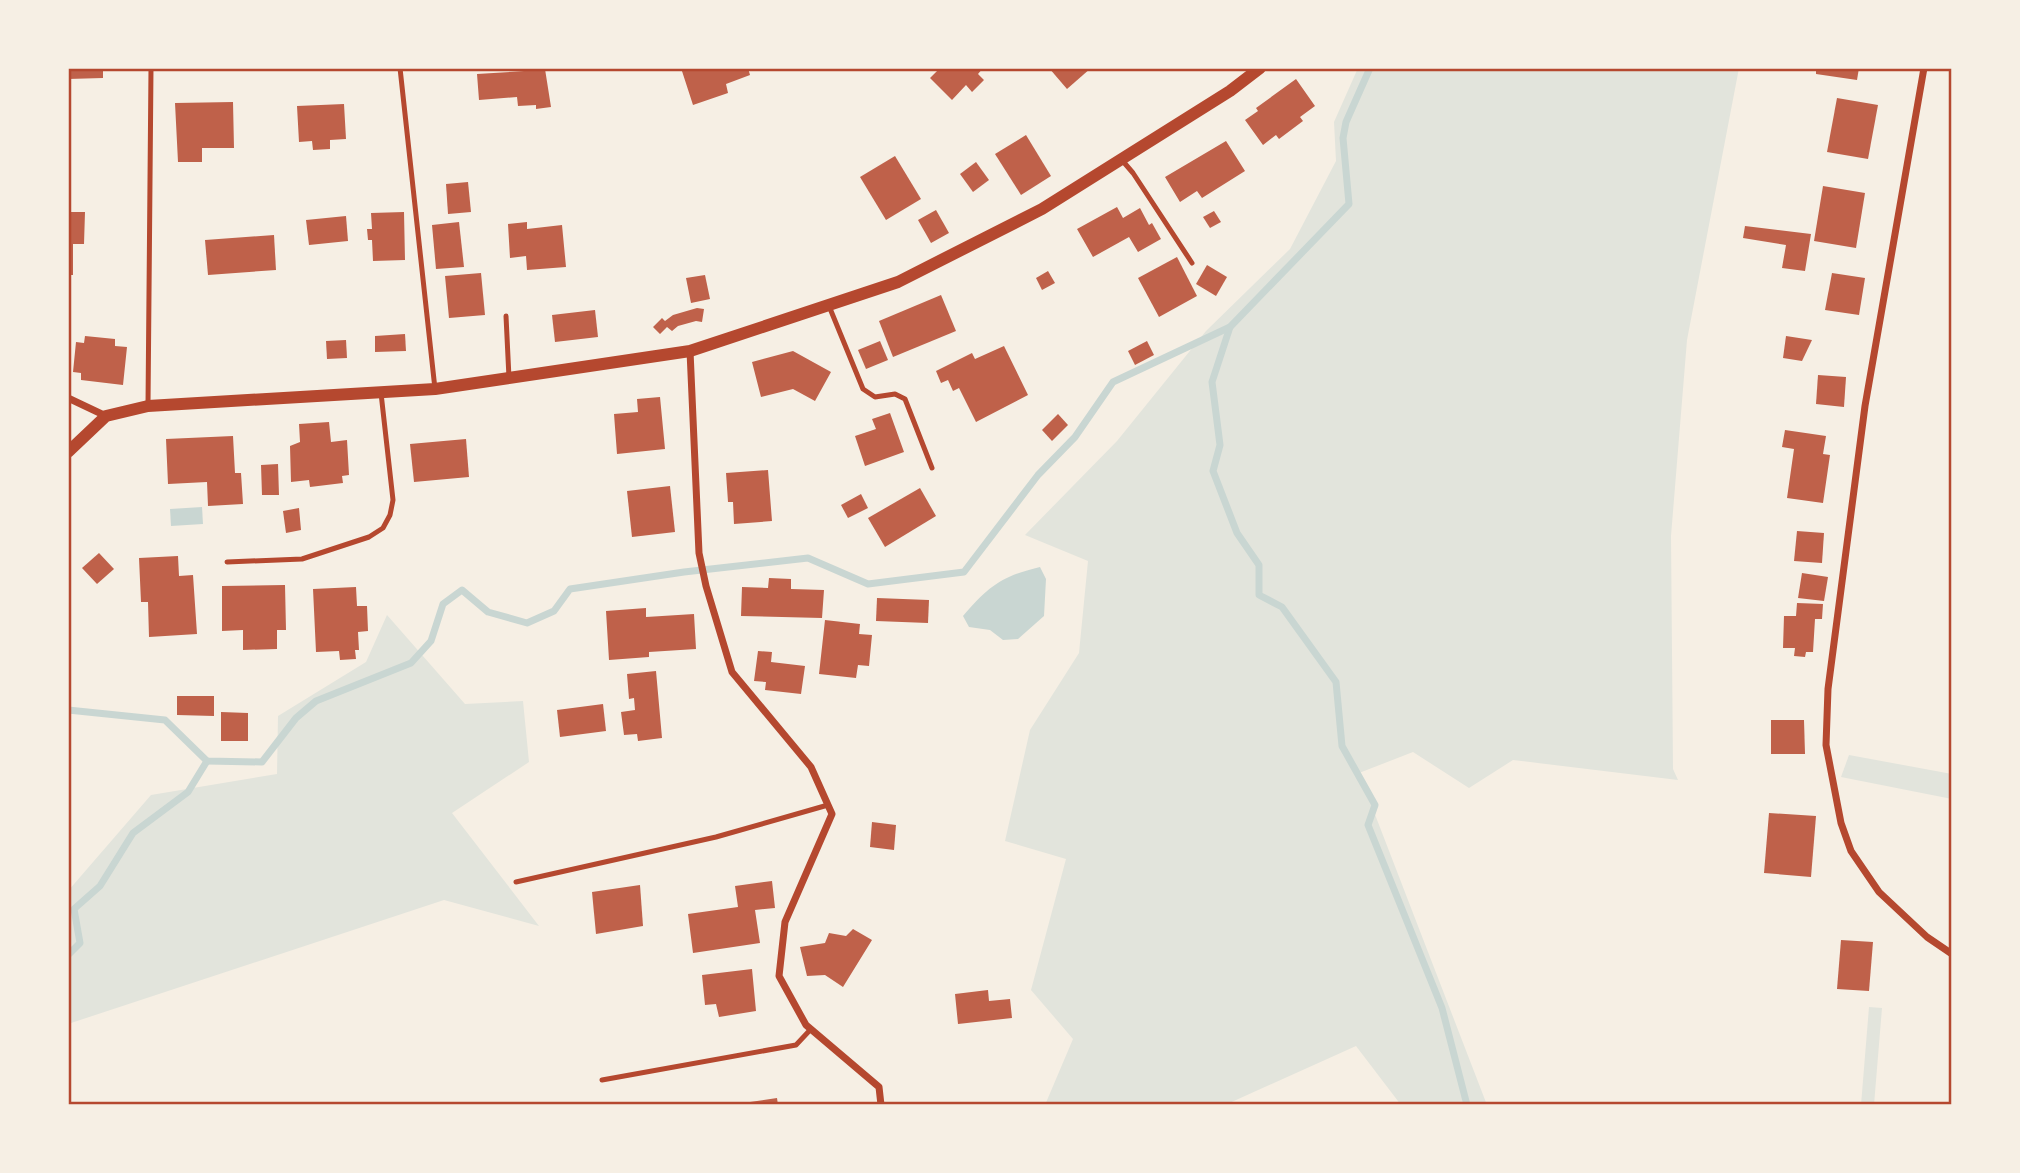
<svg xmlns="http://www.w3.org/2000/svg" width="2020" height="1173" font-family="Merriweather,serif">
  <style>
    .green { fill: #e2e4dc }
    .water { fill: #c9d6d2 }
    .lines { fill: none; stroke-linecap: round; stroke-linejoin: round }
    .stream { stroke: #c9d6d2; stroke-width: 7 }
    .building { fill: #bf614a }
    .service { stroke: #b5482f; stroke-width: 5 }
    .minor { stroke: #b5482f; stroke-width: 7 }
    .tertiary { stroke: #b5482f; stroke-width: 12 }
    .neatline { fill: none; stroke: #b5482f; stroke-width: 2.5 }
  </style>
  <rect width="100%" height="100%" fill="#f6efe4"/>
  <!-- green -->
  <g class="green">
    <polygon points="1358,68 1739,68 1687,340 1671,536 1673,769 1678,780 1513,760 1469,788 1413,752 1359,773 1487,1105 1401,1105 1356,1046 1225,1105 1045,1105 1073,1039 1031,990 1066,859 1005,841 1030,730 1079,653 1088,561 1025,535 1117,441 1206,331 1290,249 1336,161 1334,122"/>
    <polygon points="387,615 465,704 523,701 529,762 452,813 539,926 444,900 68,1024 68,891 151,795 277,774 278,716 366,662"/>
    <polygon points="1849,755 1952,774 1952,799 1841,777"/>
    <polygon points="1869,1007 1882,1008 1874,1105 1861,1105"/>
  </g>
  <!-- water -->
  <g class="water">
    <polygon points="202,507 203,524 171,526 170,509"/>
    <path d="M1040,567L1046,579L1044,616L1018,639L1003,640L990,630L969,627L963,616C989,586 1002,576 1040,567Z"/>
  </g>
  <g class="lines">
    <!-- stream -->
    <g class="stream">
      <polyline points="1230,327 1212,382 1220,445 1213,471 1237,533 1259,565 1259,595 1282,607 1336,682 1342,746 1375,805 1368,825 1442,1008 1467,1105"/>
      <polyline points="68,710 165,720 207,761 262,762 296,718 316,701 411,663 431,641 443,604 462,590 488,612 527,623 554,611 570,589 684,572 808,558 868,584 964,572 1038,475 1075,437 1113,382 1230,327 1349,204 1343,138 1346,122 1370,68"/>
      <polyline points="68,955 80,943 74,909 100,886 133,833 188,792 207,761"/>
    </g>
  </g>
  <!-- building -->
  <g class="building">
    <polygon points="68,68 103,68 103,78 68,79"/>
    <polygon points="523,68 545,69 551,107 536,109 536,105 518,106 517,97 479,100 477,74 524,71"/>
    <polygon points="681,68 748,68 750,75 726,84 728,93 693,105"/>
    <polygon points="940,68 983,68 978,74 984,80 972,92 966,85 952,100 930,78"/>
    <polygon points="1049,68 1091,68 1067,89"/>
    <polygon points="1816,68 1859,68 1857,80 1816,74"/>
    <polygon points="1296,79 1315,106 1300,117 1303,121 1279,139 1276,135 1263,145 1245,120 1258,111 1256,108"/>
    <polygon points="1837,98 1878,105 1868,159 1827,152"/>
    <polygon points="233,102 234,148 202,148 202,162 178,162 175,103"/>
    <polygon points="344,104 346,139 330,140 330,149 313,150 312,141 299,142 297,106"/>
    <polygon points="1026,135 1051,176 1021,195 995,154"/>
    <polygon points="1226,141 1245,171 1202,198 1197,191 1180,202 1165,177"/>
    <polygon points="895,156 921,199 886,220 860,177"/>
    <polygon points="976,162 989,180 973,192 960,174"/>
    <polygon points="468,182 471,212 448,214 446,184"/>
    <polygon points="1823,186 1865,193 1856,248 1814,241"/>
    <polygon points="1117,207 1123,218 1140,208 1149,225 1152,223 1161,239 1138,252 1129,237 1093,257 1077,229"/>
    <polygon points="936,210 949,233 931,243 918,220"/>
    <polygon points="1214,211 1221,222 1210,228 1203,217"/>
    <polygon points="68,212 85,212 84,244 73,244 73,275 68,275"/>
    <polygon points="404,212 405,260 373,261 372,240 368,240 367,229 372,229 371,213"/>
    <polygon points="346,216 348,241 309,245 306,220"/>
    <polygon points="459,222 464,267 436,269 432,225"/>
    <polygon points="527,222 527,229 562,225 566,267 527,270 526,256 510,258 508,224"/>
    <polygon points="1745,226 1811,234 1805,271 1782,268 1786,245 1743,238"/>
    <polygon points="274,235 276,270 208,275 205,240"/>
    <polygon points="1177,257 1197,296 1159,317 1138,278"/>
    <polygon points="1207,265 1227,277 1216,296 1196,284"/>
    <polygon points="1048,271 1055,283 1042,290 1036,278"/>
    <polygon points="481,273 485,315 449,318 445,276"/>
    <polygon points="1832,273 1865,278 1859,315 1825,310"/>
    <polygon points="705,275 710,299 691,303 686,278"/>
    <polygon points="941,295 956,331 893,357 879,321"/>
    <polygon points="697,308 704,309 702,322 696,321 678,326 672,331 667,327 660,334 653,327 662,318 665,321 673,315"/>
    <polygon points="595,310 598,337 555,342 552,315"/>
    <polygon points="405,334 406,351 375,352 375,336"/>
    <polygon points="85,336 115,339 115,346 127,347 123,385 81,380 81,373 73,372 76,342 84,343"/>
    <polygon points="1786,336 1812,340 1802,361 1783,358"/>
    <polygon points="346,340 347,358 327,359 326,341"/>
    <polygon points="880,341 888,360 866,369 858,350"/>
    <polygon points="1147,341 1154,355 1135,365 1128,351"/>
    <polygon points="1004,346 1028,395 976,422 959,388 953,391 948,380 941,383 936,371 972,353 975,359"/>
    <polygon points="793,351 831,372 815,401 793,389 761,397 752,362"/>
    <polygon points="1818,375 1846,377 1844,407 1816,404"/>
    <polygon points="660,397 665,449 617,454 614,414 638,412 637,399"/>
    <polygon points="890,413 904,452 865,466 855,436 876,429 872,419"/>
    <polygon points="1058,414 1068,425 1052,441 1042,430"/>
    <polygon points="329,422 331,442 347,440 349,475 342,476 343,483 310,487 309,480 291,482 290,446 300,442 299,424"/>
    <polygon points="1785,430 1826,436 1823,454 1830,455 1823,503 1787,498 1794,449 1782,447"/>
    <polygon points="233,436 235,473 241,473 243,504 208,506 207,482 168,484 166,439"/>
    <polygon points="466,439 469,477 414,482 410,444"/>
    <polygon points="278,464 279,495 262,495 261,465"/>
    <polygon points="768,470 772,521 734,524 733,502 728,502 726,473"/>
    <polygon points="670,486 675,532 632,537 627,491"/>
    <polygon points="920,488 936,516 885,547 868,518"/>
    <polygon points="861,494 868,508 848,518 841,505"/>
    <polygon points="299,508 301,530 286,533 283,511"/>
    <polygon points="1797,531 1824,533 1822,563 1794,561"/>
    <polygon points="99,553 114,569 97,584 82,568"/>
    <polygon points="178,556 179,576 193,575 197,634 149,637 148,602 141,602 139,558"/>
    <polygon points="1802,573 1828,577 1824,601 1798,598"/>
    <polygon points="769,578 791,579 791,589 824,590 822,618 741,616 742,587 768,588"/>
    <polygon points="285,585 286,630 277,630 277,649 243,650 243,630 222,631 222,586"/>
    <polygon points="356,587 357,606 367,606 368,631 358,632 359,650 355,650 356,659 340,660 339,651 316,652 313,589"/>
    <polygon points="877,598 929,600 928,623 876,621"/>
    <polygon points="1797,603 1823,604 1822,619 1815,619 1813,652 1806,652 1805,657 1794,656 1795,648 1783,648 1784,616 1796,616"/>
    <polygon points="646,608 646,617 694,614 696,649 649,652 649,657 609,660 606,611"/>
    <polygon points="825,620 860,624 859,634 872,635 869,666 858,665 856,678 819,674"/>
    <polygon points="758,651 772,652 771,662 805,666 801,694 765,690 766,682 754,681"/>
    <polygon points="656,671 662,738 638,741 637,734 624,735 621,712 635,710 634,698 629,699 627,674"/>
    <polygon points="177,696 214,696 214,716 177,715"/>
    <polygon points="603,704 606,731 560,737 557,710"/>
    <polygon points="221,712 248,713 248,741 221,741"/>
    <polygon points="1771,720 1804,720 1805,754 1771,754"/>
    <polygon points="1769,813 1816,816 1811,877 1764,873"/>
    <polygon points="872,822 896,825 894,850 870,847"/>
    <polygon points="772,881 775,908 755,910 760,943 693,953 688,914 738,907 735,886"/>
    <polygon points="640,885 643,926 596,934 592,892"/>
    <polygon points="853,929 872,940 843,987 825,975 807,976 800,947 825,943 829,933 846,936"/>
    <polygon points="1841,940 1873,942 1869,991 1837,989"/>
    <polygon points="752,969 756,1011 719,1017 716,1004 705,1005 702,975"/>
    <polygon points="988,990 989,1001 1010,999 1012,1018 958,1024 955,994"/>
    <polygon points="777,1098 778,1105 750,1105 750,1102"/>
  </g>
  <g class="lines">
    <!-- service -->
    <g class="service">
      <polyline points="400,68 435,389"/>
      <polyline points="1121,159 1133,173 1192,263"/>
      <polyline points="829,306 863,389 875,397 895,394 905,399 932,468"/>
      <polyline points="506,316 509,378"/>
      <polyline points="148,406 151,68"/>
      <polyline points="227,562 302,559 369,537 383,528 390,515 393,500 381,393"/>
      <polyline points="516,882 716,837 828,805"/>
      <polyline points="602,1080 796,1045 811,1029"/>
    </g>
    <!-- minor -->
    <g class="minor">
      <polyline points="1924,68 1865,406 1828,689 1826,745 1841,823 1851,851 1879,892 1927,937 1952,954"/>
      <polyline points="690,351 699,553 706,586 732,672 811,767 832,814 785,922 779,976 806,1025 879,1087 881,1105"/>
      <polyline points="68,398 106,416"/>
    </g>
    <!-- tertiary -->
    <polyline class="tertiary" points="68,452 106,416 148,406 435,389 690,351 898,282 1042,209 1230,91 1260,68"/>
  </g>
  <!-- border -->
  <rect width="2020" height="1173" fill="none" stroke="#f6efe4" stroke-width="140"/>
  <rect x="70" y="70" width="1880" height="1033" class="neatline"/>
</svg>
